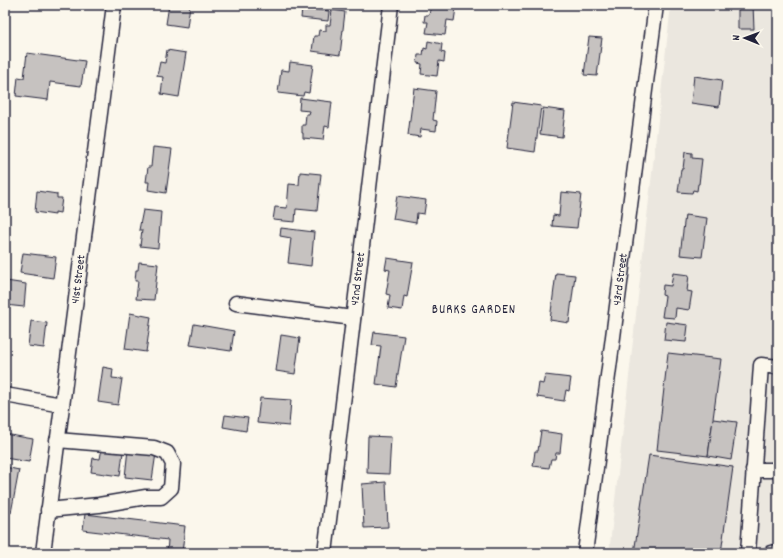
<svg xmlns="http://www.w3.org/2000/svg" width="783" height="558" font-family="Dekko,sans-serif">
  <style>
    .built { fill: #ebe7df }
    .building { fill: #c6c2c0; stroke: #22223b }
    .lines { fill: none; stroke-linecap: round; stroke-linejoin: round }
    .minor-casing { stroke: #22223b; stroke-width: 17 }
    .minor { stroke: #fbf7ec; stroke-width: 14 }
    .labels { text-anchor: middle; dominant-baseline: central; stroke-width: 3.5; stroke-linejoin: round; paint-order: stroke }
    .street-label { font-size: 12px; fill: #22223b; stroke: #fbf7ec }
    .neighbourhood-label { font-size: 13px; letter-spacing: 1px; fill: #22223b; stroke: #fbf7ec }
  </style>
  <rect width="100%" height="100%" fill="#fbf7ec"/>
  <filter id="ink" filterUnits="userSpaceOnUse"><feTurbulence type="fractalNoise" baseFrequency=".025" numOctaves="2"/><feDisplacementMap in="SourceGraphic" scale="8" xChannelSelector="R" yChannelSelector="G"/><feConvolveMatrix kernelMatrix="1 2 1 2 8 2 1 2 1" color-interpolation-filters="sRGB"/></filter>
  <g filter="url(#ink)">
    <!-- built -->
    <polygon class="built" points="671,5 778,5 778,553 609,553"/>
    <!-- building -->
    <g class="building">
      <polygon points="169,5 190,5 187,27 166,24"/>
      <polygon points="431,5 449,5 449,7 456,8 454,21 447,20 445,35 426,33 428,22 424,22 425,15 429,15"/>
      <polygon points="738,5 753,5 754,29 738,29"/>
      <polygon points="302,8 329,11 328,21 301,18"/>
      <polygon points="332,10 345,12 340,55 312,51 314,36 318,36 319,30 326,31 326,25 330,25"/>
      <polygon points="589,37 602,38 597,76 584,75"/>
      <polygon points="428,41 442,44 441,52 445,53 444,62 439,61 437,76 421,74 422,64 417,63 418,55 423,55 424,48 427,49"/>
      <polygon points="167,50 186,53 179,97 161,94 163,77 157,76 160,62 165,63"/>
      <polygon points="27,53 85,61 81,86 50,82 48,100 16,96 18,77 24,78"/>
      <polygon points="290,62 313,65 309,93 304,92 303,96 278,93 281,70 289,71"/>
      <polygon points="694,76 722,80 719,107 691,103"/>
      <polygon points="414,88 436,91 433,120 437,121 436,131 421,129 420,137 408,135"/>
      <polygon points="300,98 332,102 329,127 325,126 323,140 303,138 303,133 302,133 302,125 305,125 306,114 309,114 310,111 299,110"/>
      <polygon points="513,102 541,106 535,152 507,148"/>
      <polygon points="543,108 565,111 562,137 540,134"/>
      <polygon points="153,147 172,149 166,193 148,190 149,182 146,182 148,167 151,167"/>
      <polygon points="685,152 692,153 692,158 702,159 699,184 698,184 697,191 693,190 692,193 678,192 681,169 683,169"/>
      <polygon points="300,172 321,174 317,211 296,209 295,222 273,220 275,207 287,208 289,184 299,185"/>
      <polygon points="37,191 57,194 57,198 62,198 60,213 55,212 55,215 35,212"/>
      <polygon points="561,192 581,194 577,228 552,226 553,215 559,216"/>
      <polygon points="397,196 426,200 424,214 417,213 416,223 393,219"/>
      <polygon points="143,210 161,212 158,248 140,246 142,230 139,230"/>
      <polygon points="685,215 707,218 702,257 680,255"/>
      <polygon points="281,228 314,232 311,266 288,263 291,238 280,236"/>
      <polygon points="23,253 56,257 53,278 20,273"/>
      <polygon points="387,258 413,262 407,297 404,296 402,310 388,308 390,295 386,294 390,270 385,269"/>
      <polygon points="139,262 158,264 154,300 136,299 138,281 135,281 136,270 138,270"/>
      <polygon points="556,273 575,275 569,323 550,320"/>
      <polygon points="673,273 689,275 687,291 692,292 689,310 676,308 675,318 662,317 665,296 662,295 663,285 671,286"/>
      <polygon points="6,281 26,284 24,307 5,305"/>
      <polygon points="130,313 151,317 146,352 125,349"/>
      <polygon points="31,321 47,323 44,348 28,346"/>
      <polygon points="666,322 688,325 686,342 664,340"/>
      <polygon points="194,324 234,331 231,351 190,345"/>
      <polygon points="374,332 404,336 396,387 376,384 381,346 372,345"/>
      <polygon points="281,335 300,338 295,374 276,371"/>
      <polygon points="668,353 721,359 708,456 657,450"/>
      <polygon points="103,367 113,369 112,378 122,379 118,405 98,402"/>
      <polygon points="545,375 571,378 569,391 566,390 564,401 537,397 539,383 543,384"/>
      <polygon points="260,398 291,400 289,426 257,423"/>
      <polygon points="225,415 248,418 246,431 223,427"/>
      <polygon points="713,419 737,422 731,460 708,456"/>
      <polygon points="541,431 562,434 560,453 556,453 555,459 551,459 549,468 533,466 535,451 538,451"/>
      <polygon points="5,434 33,439 29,462 5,458"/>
      <polygon points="368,436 391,437 389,474 367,473"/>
      <polygon points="102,448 123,452 120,476 91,472 93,458 100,459"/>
      <polygon points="128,449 156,453 152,480 125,477"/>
      <polygon points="649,455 733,467 721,553 634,553"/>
      <polygon points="5,467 19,470 11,513 5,512"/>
      <polygon points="386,482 388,527 364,528 362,484"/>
      <polygon points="85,514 185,526 182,553 167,553 168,540 83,530"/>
    </g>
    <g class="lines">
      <!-- minor casing -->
      <g class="minor-casing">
        <g id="minor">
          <polyline points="236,303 353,318"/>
          <polyline points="5,395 62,405"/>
          <polyline points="753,470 778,470"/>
          <polyline points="48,510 99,505 146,497 161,497 171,488 173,464 167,453 154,448 57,440"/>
          <path id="s1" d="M43,553L114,5"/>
          <path id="s2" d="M325,553L391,5"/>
          <path id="s3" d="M585,553L656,5"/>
          <polyline points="748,553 761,365 778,367"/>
          <polyline points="771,553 778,552"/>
        </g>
      </g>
      <!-- minor -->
      <use href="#minor" class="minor"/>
    </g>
  </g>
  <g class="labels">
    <!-- street labels -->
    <g class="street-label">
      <text stroke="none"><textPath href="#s1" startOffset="276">41st Street</textPath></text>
      <text stroke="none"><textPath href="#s2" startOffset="276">42nd Street</textPath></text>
      <text stroke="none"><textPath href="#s3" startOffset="276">43rd Street</textPath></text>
    </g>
    <!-- neighbourhood labels -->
    <g class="neighbourhood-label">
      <text x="474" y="310">BURKS GARDEN</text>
    </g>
  </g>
  <!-- margin -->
  <rect width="783" height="558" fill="none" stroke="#fbf7ec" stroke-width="20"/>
  <rect x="10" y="10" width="763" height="538" fill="none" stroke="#22223b" stroke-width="1.5" filter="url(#ink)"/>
  <!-- north arrow -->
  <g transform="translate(745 38) rotate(271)" stroke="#fbf7ec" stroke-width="3" paint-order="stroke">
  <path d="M0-3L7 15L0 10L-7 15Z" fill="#22223b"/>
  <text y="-6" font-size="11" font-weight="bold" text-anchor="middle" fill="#22223b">N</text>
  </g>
</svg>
